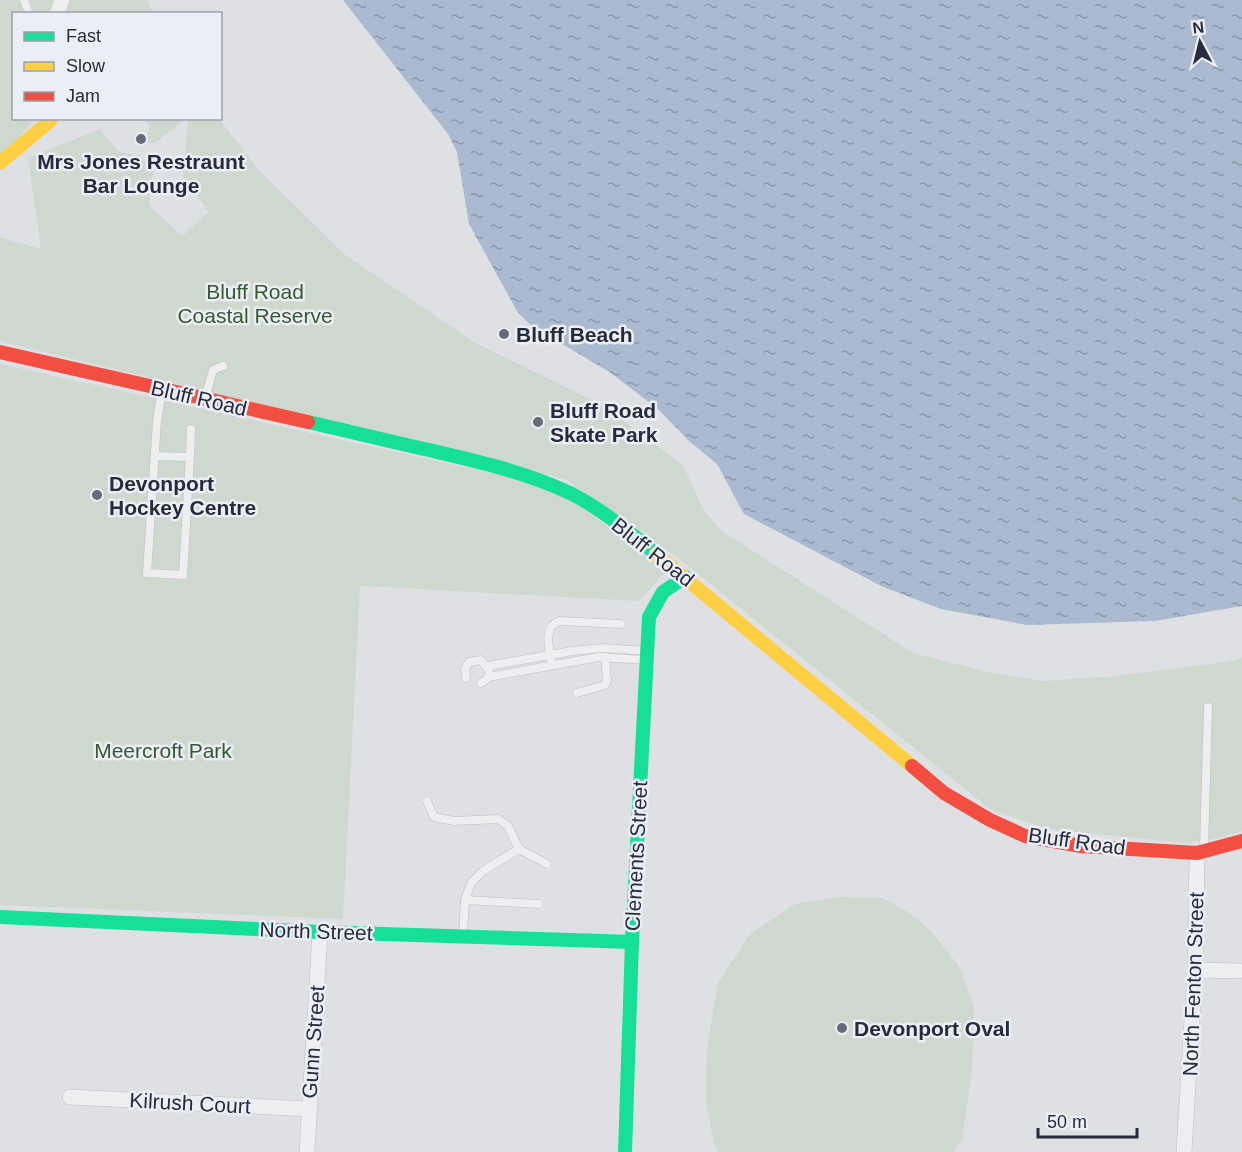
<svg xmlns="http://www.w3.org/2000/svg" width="1242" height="1152" font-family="Arial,sans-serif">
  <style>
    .green { fill: #ced8cf }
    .water { fill: url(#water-ripples) }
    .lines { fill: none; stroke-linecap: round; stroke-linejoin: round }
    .lane-casing { stroke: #bdbec2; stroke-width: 9 }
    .street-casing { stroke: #bdbec2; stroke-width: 16 }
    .lane { stroke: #eeeef1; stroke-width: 8 }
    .street { stroke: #eeeef1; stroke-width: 15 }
    .fast { stroke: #16e098; stroke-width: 14 }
    .slow { stroke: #ffcf43; stroke-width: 14 }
    .jam { stroke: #f24e42; stroke-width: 14 }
    .poi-dot { fill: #676b77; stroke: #ebeef4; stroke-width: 2 }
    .labels { text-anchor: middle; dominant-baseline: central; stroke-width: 5; stroke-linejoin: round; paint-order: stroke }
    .poi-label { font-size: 21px; font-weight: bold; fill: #262c3d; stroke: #ebeef4; text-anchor: start }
    .park-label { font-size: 21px; fill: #365933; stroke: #ebeef4 }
    .street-label { font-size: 21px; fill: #262c3d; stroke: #ebeef4 }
  </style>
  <defs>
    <pattern id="water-ripples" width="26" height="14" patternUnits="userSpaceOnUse" patternTransform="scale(1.5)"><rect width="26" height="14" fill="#acbad0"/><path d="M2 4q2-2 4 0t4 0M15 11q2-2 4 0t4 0" fill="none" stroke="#8c97aa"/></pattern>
  </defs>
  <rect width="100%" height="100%" fill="#dfe0e4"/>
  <!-- green -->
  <g class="green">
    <polygon points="0,0 147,0 153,13 14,14 14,118 35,119 0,158"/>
    <polygon points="143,119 185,119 155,143 147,143 149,125"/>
    <polygon points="188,119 219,119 258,169 344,254 474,342 602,405 683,465 702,507 720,530 913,653 996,674 1043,681 1115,676 1226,662 1242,658 1242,831 1218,838 1186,843 1046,829 990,809 678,558 567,480 0,341 0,237 41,249 28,158 100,129 119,152 139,155 147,164 154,159 149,205 182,236 209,212 183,177"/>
    <polygon points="0,364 554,487 667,570 639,601 360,586 343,919 0,905"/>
    <polygon points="842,897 883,898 905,910 929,929 959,966 974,1008 972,1071 962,1140 954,1152 719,1152 714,1145 706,1101 707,1048 718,983 750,934 795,904"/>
  </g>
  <!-- water -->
  <polygon class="water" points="343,0 1242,0 1242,606 1155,621 1027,625 941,609 881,586 744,514 717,464 689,441 659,410 611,373 532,326 518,313 469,224 457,152 448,134"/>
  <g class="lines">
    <!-- lane casing -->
    <g class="lane-casing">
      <g id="lane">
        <polyline points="24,0 29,14"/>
        <polyline points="205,398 213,370 223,366"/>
        <polyline points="155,456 190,457 183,575 147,573 157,421 162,391"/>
        <polyline points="190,457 191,429"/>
        <path d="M551,660C549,647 543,627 559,621L621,624"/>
        <polyline points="488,666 572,651 602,648 647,651"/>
        <polyline points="488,677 599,657 646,660"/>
        <polyline points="466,678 465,669 469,662 481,660 489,670 488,678 481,683"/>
        <polyline points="577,693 605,685 607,680 605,657"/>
        <polyline points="427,801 434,817 454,821 498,819 508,826 519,849"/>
        <polyline points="1204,848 1208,707"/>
        <polyline points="465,900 471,883 483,871 519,849 547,864"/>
        <polyline points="463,935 465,900 539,904"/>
      </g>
    </g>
    <!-- street casing -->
    <g class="street-casing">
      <g id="street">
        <polyline points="57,14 62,0"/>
        <polyline points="1195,970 1242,971"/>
        <polyline points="70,1097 309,1109"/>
        <polyline points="307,1152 320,932"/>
        <polyline points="1184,1152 1195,970 1197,853"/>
      </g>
    </g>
    <!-- lane -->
    <use href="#lane" class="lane"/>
    <!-- street -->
    <use href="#street" class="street"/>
    <!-- fast -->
    <g class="fast">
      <path d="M308,422C348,431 388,441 429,450C476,461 525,472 570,493C599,507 631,533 656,554"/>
      <polyline points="0,917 320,932 632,942"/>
      <polyline points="625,1152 632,942 649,617 663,592 685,577"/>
    </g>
    <!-- slow -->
    <g class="slow">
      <polyline points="0,163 51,120"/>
      <polyline points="656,554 912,766"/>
    </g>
    <!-- jam -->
    <g class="jam">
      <polyline points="0,352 308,422"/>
      <polyline points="912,766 944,793 990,820 1025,836 1081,846 1197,853 1242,841"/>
    </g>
  </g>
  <!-- markers -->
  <g class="poi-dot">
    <circle cx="141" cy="139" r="6"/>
    <circle cx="504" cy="334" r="6"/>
    <circle cx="538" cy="422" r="6"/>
    <circle cx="97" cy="495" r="6"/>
    <circle cx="842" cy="1028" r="6"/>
  </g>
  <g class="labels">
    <!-- poi labels -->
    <g class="poi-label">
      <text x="141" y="161" text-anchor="middle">Mrs Jones Restraunt<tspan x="141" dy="24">Bar Lounge</tspan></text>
      <text x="516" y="334">Bluff Beach</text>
      <text x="550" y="410">Bluff Road<tspan x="550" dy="24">Skate Park</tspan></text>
      <text x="109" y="483">Devonport<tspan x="109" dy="24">Hockey Centre</tspan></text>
      <text x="854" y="1028">Devonport Oval</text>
    </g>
    <!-- park labels -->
    <g class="park-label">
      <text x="255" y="291">Bluff Road<tspan x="255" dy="24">Coastal Reserve</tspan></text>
      <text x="163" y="750">Meercroft Park</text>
    </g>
    <!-- street labels -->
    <g class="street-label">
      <text transform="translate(199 398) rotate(13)">Bluff Road</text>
      <text transform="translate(653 552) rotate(38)">Bluff Road</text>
      <text transform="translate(1077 841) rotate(8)">Bluff Road</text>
      <text transform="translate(636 856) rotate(-87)">Clements Street</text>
      <text transform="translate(316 931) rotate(2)">North Street</text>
      <text transform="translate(1193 984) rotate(-88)">North Fenton Street</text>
      <text transform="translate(313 1042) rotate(-86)">Gunn Street</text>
      <text transform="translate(190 1103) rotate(3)">Kilrush Court</text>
    </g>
  </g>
  <!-- legend -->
  <rect x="12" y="12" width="210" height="108" fill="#ebeef4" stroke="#9ca0ab" stroke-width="1.5"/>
  <rect x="24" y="32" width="30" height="9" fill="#16e098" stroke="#9ca0ab" stroke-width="1.5"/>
  <text x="66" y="42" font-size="18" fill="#262c3d">Fast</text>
  <rect x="24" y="62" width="30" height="9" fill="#ffcf43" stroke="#9ca0ab" stroke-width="1.5"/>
  <text x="66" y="72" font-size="18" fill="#262c3d">Slow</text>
  <rect x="24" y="92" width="30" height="9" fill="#f24e42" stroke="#9ca0ab" stroke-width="1.5"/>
  <text x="66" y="102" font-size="18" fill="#262c3d">Jam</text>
  <!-- north arrow -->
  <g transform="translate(1200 42) rotate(353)" stroke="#ebeef4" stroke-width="4.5" paint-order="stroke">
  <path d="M0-4.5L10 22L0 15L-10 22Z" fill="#262c3d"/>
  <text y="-9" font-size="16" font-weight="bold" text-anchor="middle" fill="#262c3d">N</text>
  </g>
  <!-- scale -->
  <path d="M1038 1128v9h99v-9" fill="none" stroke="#262c3d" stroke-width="3"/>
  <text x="1047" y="1128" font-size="18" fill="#262c3d" stroke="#ebeef4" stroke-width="4.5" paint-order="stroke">50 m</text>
</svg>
